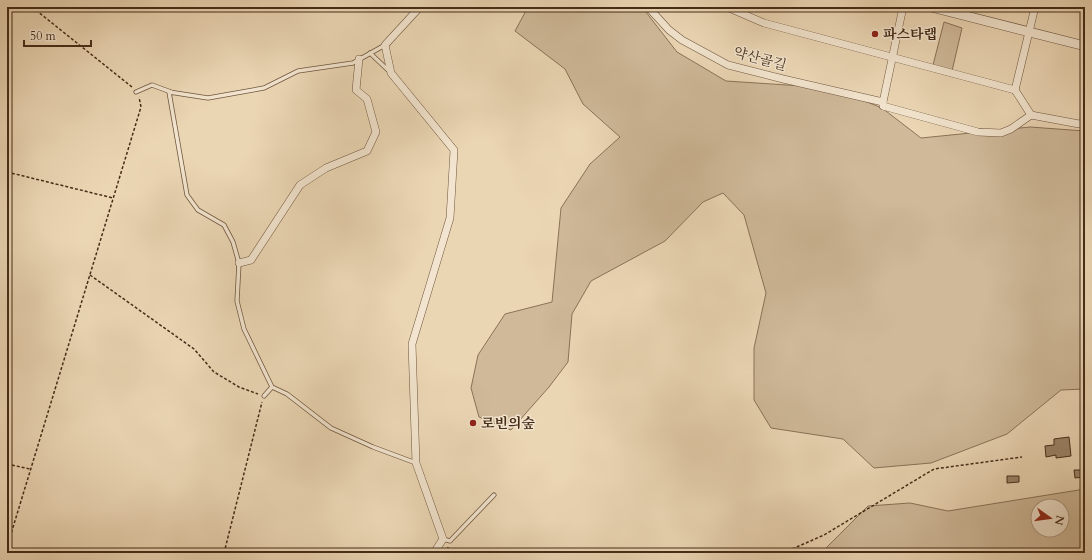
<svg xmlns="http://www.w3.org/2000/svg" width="1092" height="560" font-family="Cardo,'Noto Serif KR',serif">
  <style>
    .green { fill: #cfb999; stroke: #8a7258; fill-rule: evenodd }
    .building { fill: #9b8469; stroke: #452c18 }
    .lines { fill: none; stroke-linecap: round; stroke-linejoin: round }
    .service-casing { stroke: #6e563f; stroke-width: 5 }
    .minor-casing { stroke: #6e563f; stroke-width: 8 }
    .tertiary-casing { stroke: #6e563f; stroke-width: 10 }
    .path { stroke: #452c18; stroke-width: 1.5; stroke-dasharray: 3 2; stroke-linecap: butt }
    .service { stroke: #f2e4ce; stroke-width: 3.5 }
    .minor { stroke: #f2e4ce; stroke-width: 7 }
    .tertiary { stroke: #f2e4ce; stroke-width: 9 }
    .poi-dot { fill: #8f2418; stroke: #f2e4ce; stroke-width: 1.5 }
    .labels { text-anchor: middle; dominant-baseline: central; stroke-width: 3; stroke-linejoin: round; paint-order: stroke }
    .poi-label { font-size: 14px; font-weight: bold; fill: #452c18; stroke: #f2e4ce; text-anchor: start }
    .street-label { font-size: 14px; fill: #452c18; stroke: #f2e4ce }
  </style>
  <rect width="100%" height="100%" fill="#ebd6b4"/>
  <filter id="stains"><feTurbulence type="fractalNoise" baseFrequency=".005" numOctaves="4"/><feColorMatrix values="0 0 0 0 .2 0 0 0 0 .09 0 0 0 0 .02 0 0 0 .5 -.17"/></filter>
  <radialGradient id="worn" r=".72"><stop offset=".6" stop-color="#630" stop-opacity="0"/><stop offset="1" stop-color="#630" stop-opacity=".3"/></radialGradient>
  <!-- green -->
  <g class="green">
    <polygon points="528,7 642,7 677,52 726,81 832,88 882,108 921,138 1030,127 1085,131 1085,389 1061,390 1007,434 931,463 874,468 843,439 771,428 754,400 754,348 766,293 744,215 723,193 703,202 665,241 591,281 572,314 568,362 549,387 511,430 479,417 471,388 478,355 505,314 552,302 561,208 590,164 620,137 583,104 565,69 515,31"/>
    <polygon points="944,22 962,28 952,71 933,65"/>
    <path d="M1085,489V553H821L868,506L910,503L948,511ZM1038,506H1062V530H1038Z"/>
  </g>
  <!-- building -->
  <g class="building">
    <polygon points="1069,437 1071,456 1056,458 1056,455 1046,457 1045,446 1054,445 1054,439"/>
    <polygon points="1074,470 1082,470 1083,477 1075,478"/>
    <polygon points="1007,476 1019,476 1019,482 1007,483"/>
  </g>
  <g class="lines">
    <!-- service casing -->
    <g class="service-casing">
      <g id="service">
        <polyline points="385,45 353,63 298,71 264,88 208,98 169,92 187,195 198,210 224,225 233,242 239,263 237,301 244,329 272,387 287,394 331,428 373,447 416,463"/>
        <polyline points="370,53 390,72"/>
        <polyline points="136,92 152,85 171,92"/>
        <polyline points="264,396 272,387"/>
        <polyline points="443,539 450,541 494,495"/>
      </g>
    </g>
    <!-- minor casing -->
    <g class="minor-casing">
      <g id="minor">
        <polyline points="420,7 385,45 391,73 454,150 450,218 412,344 416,463 443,539 434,553"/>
        <polyline points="648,7 669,30 682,40 728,65 783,79 883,102 903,7"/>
        <polyline points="727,7 764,23 1015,90 1031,115"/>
        <polyline points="1015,90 1035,7"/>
        <polyline points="883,102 883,106 978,132 1001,133 1011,129 1031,115 1079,124 1085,122"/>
        <polyline points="239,263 251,260 300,185 326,168 367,151 376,132 367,99 356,90 359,59"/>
      </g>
    </g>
    <!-- tertiary casing -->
    <g class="tertiary-casing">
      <polyline id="tertiary" points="931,7 1085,46"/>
    </g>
    <!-- path -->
    <g class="path">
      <polyline points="32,7 132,87"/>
      <polyline points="7,172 113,198"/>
      <polyline points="90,275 194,349 214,372 239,387 258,394"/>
      <polyline points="7,464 30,469"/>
      <polyline points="7,547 141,107 139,97"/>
      <polyline points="224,553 262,402"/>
      <polyline points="447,553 448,547"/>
      <polyline points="783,553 824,535 934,469 1022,457"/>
    </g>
    <!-- service -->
    <use href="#service" class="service"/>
    <!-- minor -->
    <use href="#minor" class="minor"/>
    <!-- tertiary -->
    <use href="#tertiary" class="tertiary"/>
  </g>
  <!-- markers -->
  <g class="poi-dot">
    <circle cx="875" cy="34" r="4"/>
    <circle cx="473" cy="423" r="4"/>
  </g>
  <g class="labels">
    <!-- poi labels -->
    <g class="poi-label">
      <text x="883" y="34">파스타랩</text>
      <text x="481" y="423">로빈의숲</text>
    </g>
    <!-- street labels -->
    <g class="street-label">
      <text transform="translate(760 59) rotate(15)">약산골길</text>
    </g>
  </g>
  <!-- margin -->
  <rect width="1092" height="560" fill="none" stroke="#ebd6b4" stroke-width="24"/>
  <rect x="8" y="8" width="1076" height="544" fill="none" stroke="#452c18" stroke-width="2"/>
  <rect x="12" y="12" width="1068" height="536" fill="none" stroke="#452c18"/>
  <!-- north arrow -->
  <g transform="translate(1050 518) rotate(104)"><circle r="19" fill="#f2e4ce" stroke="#ad9a85"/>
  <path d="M0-3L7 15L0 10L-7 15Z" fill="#8f2418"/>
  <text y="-6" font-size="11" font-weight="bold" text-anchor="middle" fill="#452c18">N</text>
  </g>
  <!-- scale -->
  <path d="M24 40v6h67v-6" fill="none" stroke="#452c18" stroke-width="2"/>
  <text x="30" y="40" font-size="12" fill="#452c18" stroke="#f2e4ce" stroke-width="3" paint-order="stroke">50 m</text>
  <rect width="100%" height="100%" filter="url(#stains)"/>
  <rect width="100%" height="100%" fill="url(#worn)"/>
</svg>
